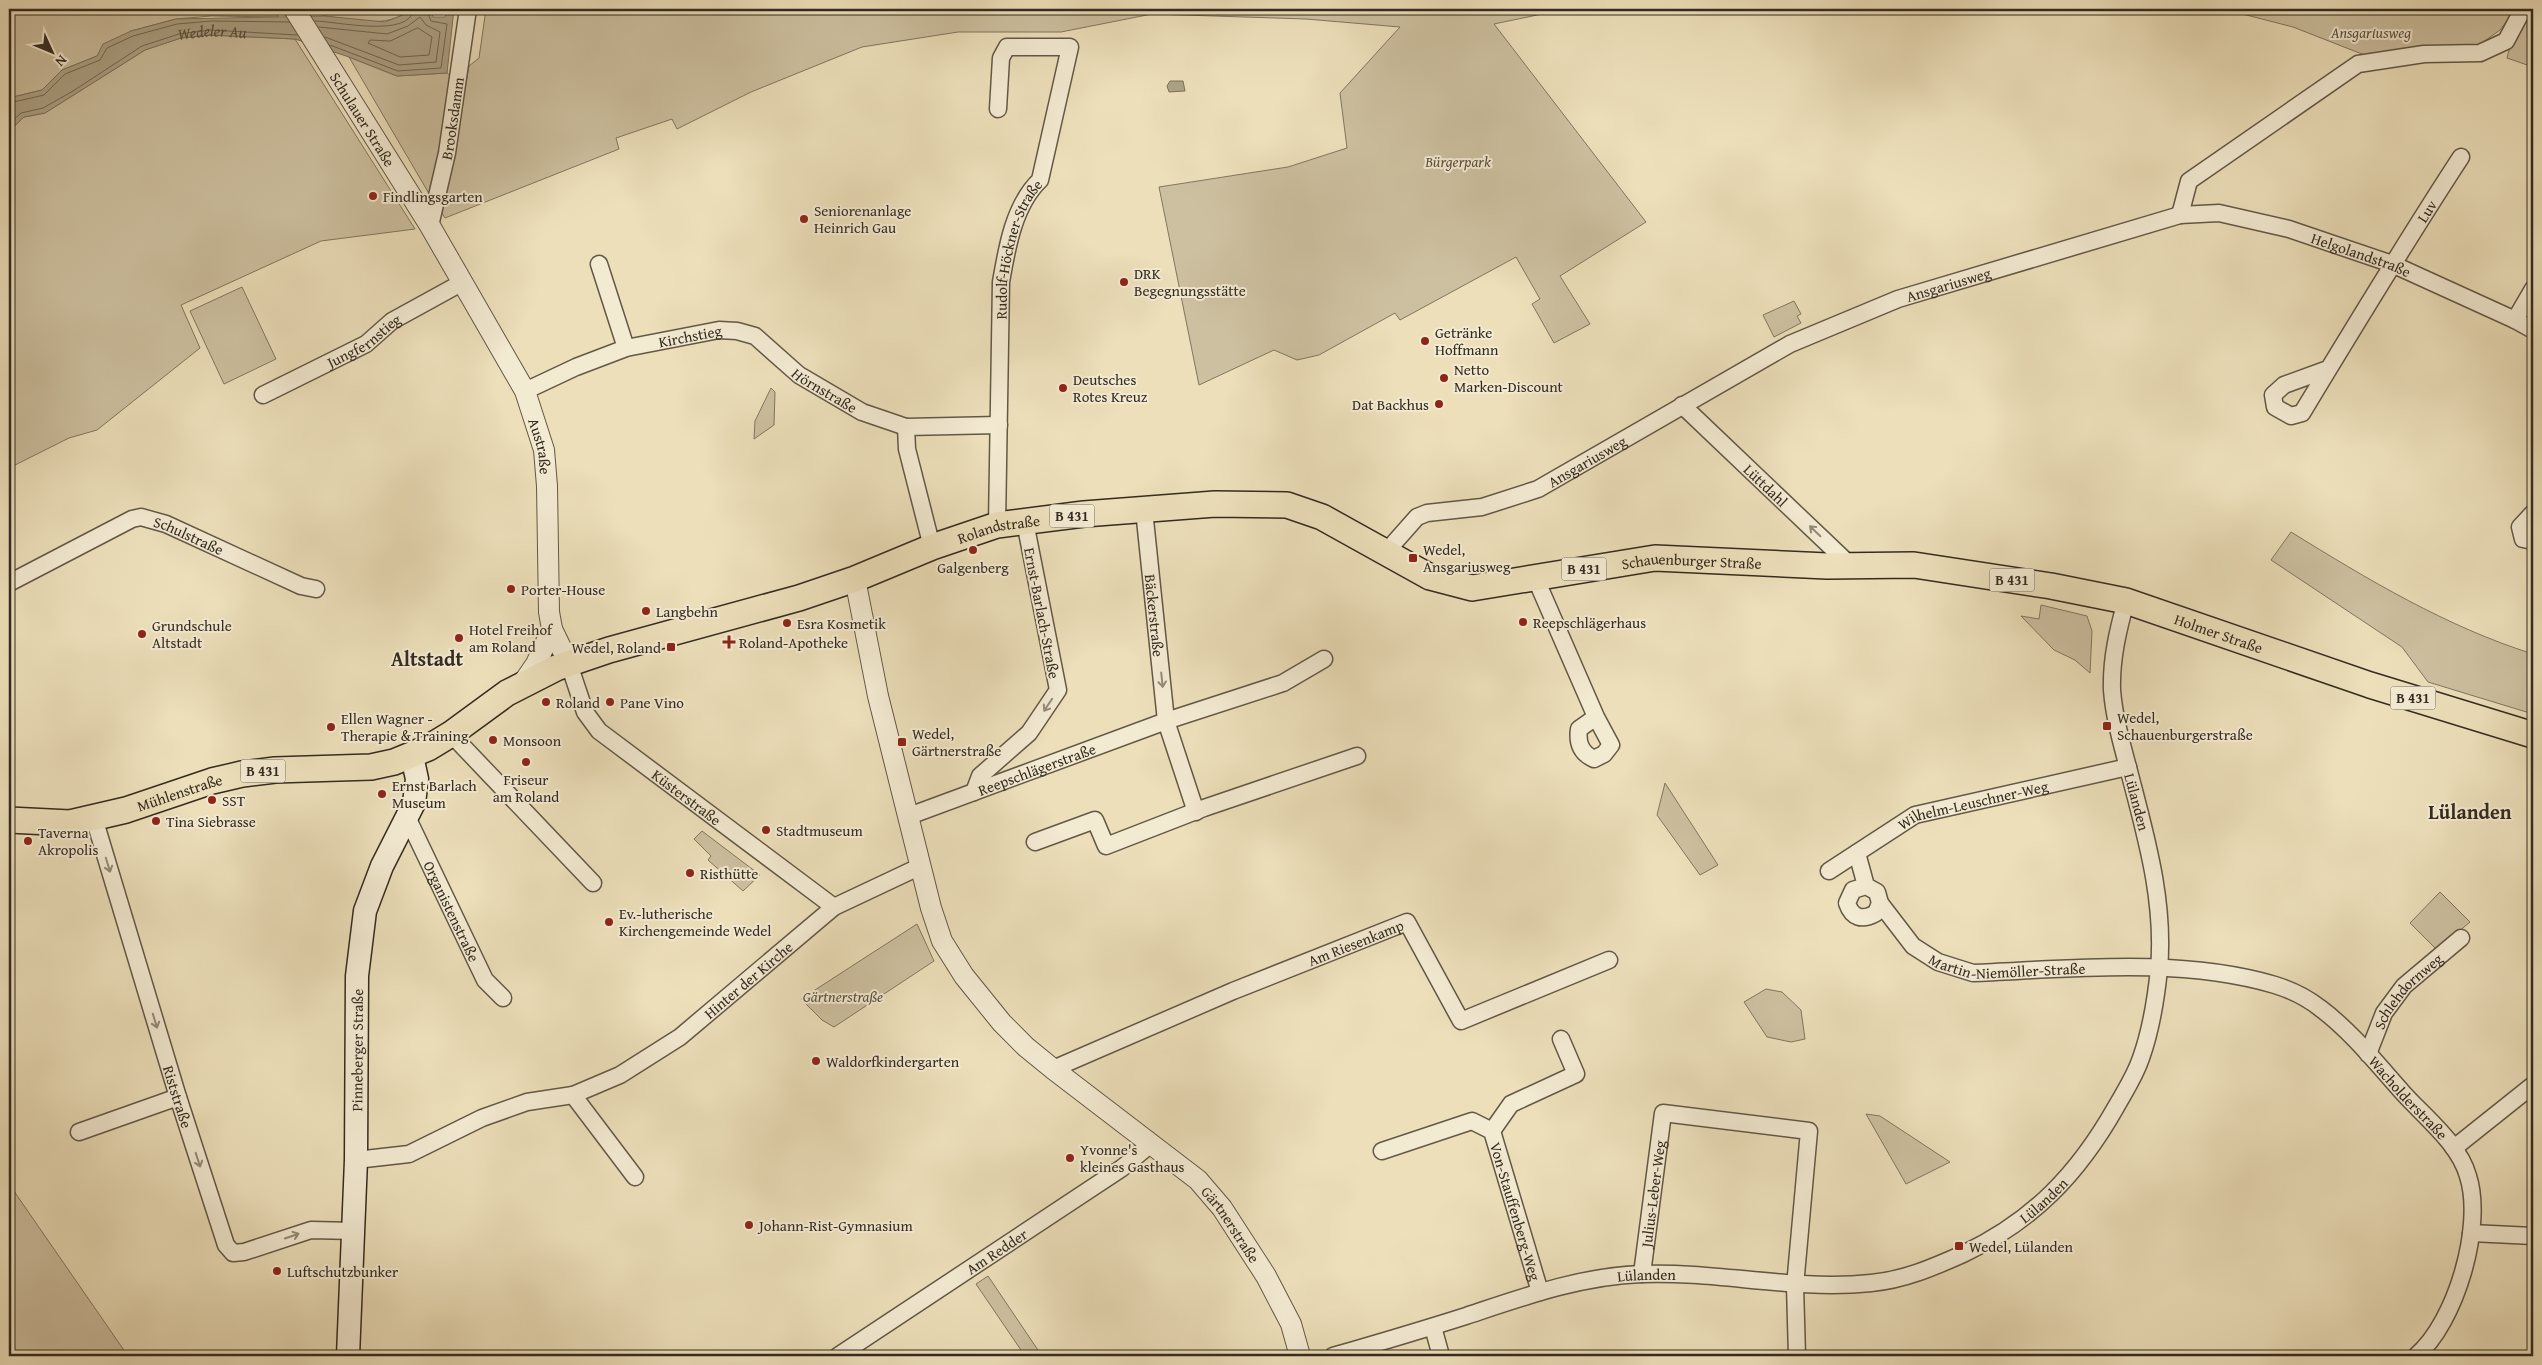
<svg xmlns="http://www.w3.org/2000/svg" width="2542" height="1365" font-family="'Gentium Book Plus',serif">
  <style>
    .green { fill: #cdc0a0; stroke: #807660 }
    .water { fill: #ada286; stroke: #7d725d }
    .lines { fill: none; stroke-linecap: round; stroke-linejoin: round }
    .shore { stroke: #706653; stroke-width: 1 }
    .minor-casing { stroke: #625846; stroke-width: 19 }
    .tertiary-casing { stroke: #625846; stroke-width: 22 }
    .secondary-casing { stroke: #342b20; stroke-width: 25 }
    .primary-casing { stroke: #342b20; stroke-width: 28 }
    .minor { stroke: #f3ead2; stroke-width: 16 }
    .tertiary { stroke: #f3ead2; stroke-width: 20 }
    .secondary { stroke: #f3ead2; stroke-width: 22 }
    .primary { stroke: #ecdfba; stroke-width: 25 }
    .oneway { stroke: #948a79 }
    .poi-dot { fill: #8f2418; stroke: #f3ead2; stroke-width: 2 }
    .labels { text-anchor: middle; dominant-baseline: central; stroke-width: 4; stroke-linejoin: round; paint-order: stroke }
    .shield { fill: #f3ead2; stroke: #6d6455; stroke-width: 1 }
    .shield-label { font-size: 14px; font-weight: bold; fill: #342b20 }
    .park-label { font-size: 15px; font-style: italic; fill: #5a5040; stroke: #f3ead2 }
    .street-label { font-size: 15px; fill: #342b20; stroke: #f3ead2 }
    .poi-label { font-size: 15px; fill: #342b20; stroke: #f3ead2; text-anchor: start }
    .water-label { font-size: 16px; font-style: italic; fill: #584f3f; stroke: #f3ead2 }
    .district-label { font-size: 20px; font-weight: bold; fill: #342b20; stroke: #f3ead2 }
  </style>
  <rect width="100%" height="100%" fill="#ecdfba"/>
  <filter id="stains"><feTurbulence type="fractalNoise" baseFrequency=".004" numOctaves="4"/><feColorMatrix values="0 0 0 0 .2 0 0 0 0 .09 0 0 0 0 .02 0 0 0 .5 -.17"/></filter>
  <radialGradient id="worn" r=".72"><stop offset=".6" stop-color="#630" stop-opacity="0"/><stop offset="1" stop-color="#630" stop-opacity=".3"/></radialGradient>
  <!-- green -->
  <g class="green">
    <polygon points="9,9 271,9 279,17 211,16 176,19 131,31 97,56 62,70 42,90 9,98"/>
    <path d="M318,9H411C386,30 354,19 324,16Z"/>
    <polygon points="486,9 1566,9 1494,24 1646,222 1560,276 1590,324 1554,343 1532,304 1540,299 1516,257 1400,320 1395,313 1319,355 1297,360 1274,350 1199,385 1159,187 1288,167 1347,148 1340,93 1400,27 1306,19 1152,14 1061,32 958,32 862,47 751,92 677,129 672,119 616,138 619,149 445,218 438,207 454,146 469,66 479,58"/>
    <polygon points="2223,9 2516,9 2500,30 2479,45 2367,56 2293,27"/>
    <polygon points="2528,9 2533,9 2533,67 2507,58 2513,34"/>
    <polygon points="210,35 295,39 415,229 321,241 181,305 200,348 97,430 69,438 9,468 9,131 24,117 45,113 145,50 181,38"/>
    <polygon points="349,57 397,76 447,73 454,78 431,197"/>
    <polygon points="242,287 276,359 224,384 190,311"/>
    <polygon points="1794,301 1801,314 1797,316 1801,323 1774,337 1763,315"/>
    <polygon points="771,388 775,392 774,425 754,439 755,421"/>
    <path d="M2291,532C2367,579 2447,627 2533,654V714L2428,682L2402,647L2271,560Z"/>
    <polygon points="2041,605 2087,616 2092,631 2090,673 2075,660 2054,650 2021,616 2039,619"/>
    <polygon points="1665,783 1718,865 1700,875 1657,815"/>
    <polygon points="702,831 760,875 743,891 708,860 711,856 694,839"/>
    <polygon points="2440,892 2470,922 2437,950 2410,923"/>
    <polygon points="917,924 934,961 834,1027 822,1020 801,999"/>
    <polygon points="1766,989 1782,992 1801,1010 1805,1039 1791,1042 1767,1037 1744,1002"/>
    <polygon points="1866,1114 1880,1116 1950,1162 1906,1184"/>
    <polygon points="9,1184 128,1356 9,1356"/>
    <polygon points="988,1276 1042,1356 1025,1356 976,1284"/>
  </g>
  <!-- water -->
  <g class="water">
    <polygon points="411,9 431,9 433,17 445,17 448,9 454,9 447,73 397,76 349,57 295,39 210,35 181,38 145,50 45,113 24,117 9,131 9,98 42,90 62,70 97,56 103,44 131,31 176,19 324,16 385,22 403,15"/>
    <polygon points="1170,81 1183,81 1185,91 1169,92 1167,86"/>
  </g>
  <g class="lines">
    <!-- shore -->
    <g class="shore">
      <path d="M315,21C335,21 410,39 414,9"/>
      <polyline points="319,27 387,34 408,26 420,17 426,25 440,32 436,62 399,65 325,37"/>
      <polygon points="418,28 432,37 429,55 400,57 368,43 370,40 390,41"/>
      <polyline points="330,45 398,71 441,68 447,24 431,21 426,9"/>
      <polyline points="9,103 44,95 65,74 100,60 107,48 133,36 177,24 211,21 289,22"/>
      <path id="s1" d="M9,124L21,113L43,108L73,91L142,46L179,34L210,30L297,35"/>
    </g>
    <!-- minor casing -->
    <g class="minor-casing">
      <g id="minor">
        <polyline points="2180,215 2189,181 2358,64 2424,54 2480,53 2506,41 2523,9"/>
        <path id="s2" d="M430,226L447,153L468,9"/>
        <polyline points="599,264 626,348"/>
        <polyline points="2515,320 2533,289"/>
        <path id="s3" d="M2328,369L2284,385L2273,395L2275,407L2291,416L2302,413C2354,327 2406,241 2461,157"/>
        <path id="s4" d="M525,391L576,367L626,348L719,330L737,331L755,336L799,375L862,412L906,427L999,425"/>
        <path id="s5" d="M263,395L366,344L392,321L463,282"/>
        <path id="s6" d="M1682,405L1850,565"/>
        <polyline points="906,427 907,449 932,547"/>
        <path id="s7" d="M1144,510L1166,721L1196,812"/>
        <polyline points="2533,513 2520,527 2523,539 2533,541"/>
        <path id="s8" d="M997,525L1001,282C1007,247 1014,205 1040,180L1070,47H1007L1001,58L998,109"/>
        <path id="s9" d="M1386,552L1417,517L1427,513L1482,507L1538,489L1790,344L1898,299L2180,215L2219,213L2289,229L2392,264L2515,320L2533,330"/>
        <path d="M1535,577L1596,717L1611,745L1604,754L1594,759C1581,753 1577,743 1579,729L1596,717"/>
        <path id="s10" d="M9,583L132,519L141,517L166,524L301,586L316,589"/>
        <path id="s11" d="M569,664L585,712L599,731L834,907"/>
        <polyline points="451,734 593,883"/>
        <polyline points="974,792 980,776 1029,733 1058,690 1025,522"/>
        <path id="s12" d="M909,816L1166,721L1283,683L1324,659"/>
        <path id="s13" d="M94,818L178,1097L226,1245L233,1253L244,1252L311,1230L354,1231"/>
        <path id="s14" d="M408,819L485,980L503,998"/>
        <polyline points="1035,842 1095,820 1106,846 1204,808 1357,756"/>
        <path d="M1857,853L1866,886L1877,892L1880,903L1876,913C1862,921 1852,918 1847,903L1853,890L1866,886"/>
        <path id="s15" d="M1829,871L1915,815L2128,767"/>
        <path id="s16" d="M1880,903L1913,946L1938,962L1973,973C2070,969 2180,957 2275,985C2291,990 2306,997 2320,1008C2351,1031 2378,1065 2404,1094C2426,1118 2459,1144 2468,1176C2484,1226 2456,1322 2416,1356"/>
        <path id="s17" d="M2368,1054L2384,1013L2404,986L2461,938"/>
        <path id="s18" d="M1053,1069L1233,991L1407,922L1461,1021L1609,960"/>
        <polyline points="573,1095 635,1177"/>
        <polyline points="1492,1131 1511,1104 1576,1074 1561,1039"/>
        <polyline points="79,1132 178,1097"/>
        <polyline points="2454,1148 2533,1085"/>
        <path id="s19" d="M1382,1151L1472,1121L1492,1131L1540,1292"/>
        <path id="s20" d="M356,1160L409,1154L482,1118L527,1102L573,1095L620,1075L680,1037L834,907L921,866"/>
        <polyline points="2471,1233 2533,1236"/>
        <path id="s21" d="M1642,1274L1663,1113L1809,1131L1795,1286L1797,1356"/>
        <polyline points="1433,1327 1441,1356"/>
        <path id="s22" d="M838,1356L1122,1168L1152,1143"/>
        <path id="s23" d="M1333,1356C1378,1343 1422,1330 1466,1316C1523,1297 1581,1276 1642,1274C1718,1271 1794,1291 1871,1283C1904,1280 1934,1267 1963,1254C2033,1221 2078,1174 2116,1107C2125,1091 2135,1076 2141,1058C2151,1030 2156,999 2159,969C2165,901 2146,837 2129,771C2122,745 2114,717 2112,690C2111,659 2118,630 2126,601"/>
      </g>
    </g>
    <!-- tertiary casing -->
    <g class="tertiary-casing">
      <g id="tertiary">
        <path id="s24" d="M294,9L430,226L525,391L544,450L547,486L549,612L552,629L569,664"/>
        <path id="s25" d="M855,579L878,696L931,908L942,941L964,976L1002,1023L1026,1047L1053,1069L1198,1180L1222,1208L1266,1276L1291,1324L1300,1356"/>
        <polyline points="523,683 536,664 552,629"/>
      </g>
    </g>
    <!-- secondary casing -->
    <g class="secondary-casing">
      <g id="secondary">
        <path id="s26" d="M348,1356L356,1160L357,976L365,911L382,866L414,803L417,779L412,756"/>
      </g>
    </g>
    <!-- primary casing -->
    <g class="primary-casing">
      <g id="primary">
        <path id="s27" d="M9,820L70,823L126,810L212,781L242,774L275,770L371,767L394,762L428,748L451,734L507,693L556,668L609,650L799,598L855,579L932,547L997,525L1084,514L1215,504L1287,505L1322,517L1430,577L1472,588L1655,558L1827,566L1914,565L2051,586L2126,601L2370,685L2533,735"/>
      </g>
    </g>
    <!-- minor -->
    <use href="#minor" class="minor"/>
    <!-- tertiary -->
    <use href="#tertiary" class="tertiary"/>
    <!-- secondary -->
    <use href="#secondary" class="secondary"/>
    <!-- primary -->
    <use href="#primary" class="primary"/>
  </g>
  <!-- one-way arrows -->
  <defs><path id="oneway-shaft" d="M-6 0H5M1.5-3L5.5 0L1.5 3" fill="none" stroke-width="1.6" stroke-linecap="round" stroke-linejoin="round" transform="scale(1.25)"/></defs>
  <g class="oneway">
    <use href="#oneway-shaft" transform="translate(1815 531) rotate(-136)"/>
    <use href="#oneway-shaft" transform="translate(1162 680) rotate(84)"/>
    <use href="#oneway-shaft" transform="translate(1048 705) rotate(124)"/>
    <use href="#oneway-shaft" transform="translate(108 865) rotate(73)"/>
    <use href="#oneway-shaft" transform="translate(155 1021) rotate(73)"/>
    <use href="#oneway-shaft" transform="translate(198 1160) rotate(72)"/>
    <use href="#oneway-shaft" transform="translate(292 1236) rotate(-19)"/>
  </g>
  <!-- markers -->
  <g class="poi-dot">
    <circle cx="373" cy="196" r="5"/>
    <circle cx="804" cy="219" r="5"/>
    <circle cx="1124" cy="282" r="5"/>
    <circle cx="1425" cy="341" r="5"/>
    <circle cx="1444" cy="378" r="5"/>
    <circle cx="1063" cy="388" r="5"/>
    <circle cx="1439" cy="404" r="5"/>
    <circle cx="973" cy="550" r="5"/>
    <rect x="1408" y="553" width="10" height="10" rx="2.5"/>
    <circle cx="511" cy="589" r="5"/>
    <circle cx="646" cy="611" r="5"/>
    <circle cx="1523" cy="622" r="5"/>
    <circle cx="787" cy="623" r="5"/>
    <circle cx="142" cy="634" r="5"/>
    <circle cx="459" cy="638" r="5"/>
    <path d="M726.5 634.5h5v5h5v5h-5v5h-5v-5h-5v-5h5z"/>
    <rect x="666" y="642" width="10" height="10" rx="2.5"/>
    <circle cx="546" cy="702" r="5"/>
    <circle cx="610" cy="702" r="5"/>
    <rect x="2102" y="721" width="10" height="10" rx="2.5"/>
    <circle cx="331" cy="727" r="5"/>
    <circle cx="493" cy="740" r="5"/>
    <rect x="897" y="737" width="10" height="10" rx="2.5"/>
    <circle cx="526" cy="762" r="5"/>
    <circle cx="382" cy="794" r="5"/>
    <circle cx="212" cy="800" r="5"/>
    <circle cx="156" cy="821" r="5"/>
    <circle cx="766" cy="830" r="5"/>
    <circle cx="28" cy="841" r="5"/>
    <circle cx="690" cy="873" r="5"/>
    <circle cx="609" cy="922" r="5"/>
    <circle cx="816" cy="1061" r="5"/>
    <circle cx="1070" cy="1158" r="5"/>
    <circle cx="749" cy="1225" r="5"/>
    <rect x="1954" y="1241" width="10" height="10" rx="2.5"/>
    <circle cx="277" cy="1271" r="5"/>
  </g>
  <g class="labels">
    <!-- shield labels -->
    <g class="shield">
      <rect x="1049.5" y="504.5" width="45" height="23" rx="4"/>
      <rect x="1561.5" y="557.5" width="45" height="23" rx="4"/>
      <rect x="1989.5" y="568.5" width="45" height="23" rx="4"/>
      <rect x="2390.5" y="686.5" width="45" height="23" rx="4"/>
      <rect x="240.5" y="759.5" width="45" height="23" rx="4"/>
    </g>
    <g class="shield-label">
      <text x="1072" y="516">B 431</text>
      <text x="1584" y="569">B 431</text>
      <text x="2012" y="580">B 431</text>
      <text x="2413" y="698">B 431</text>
      <text x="263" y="771">B 431</text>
    </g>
    <!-- park labels -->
    <g class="park-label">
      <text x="2371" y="32">Ansgariusweg</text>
      <text x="1458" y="161">Bürgerpark</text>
      <text x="843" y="996">Gärtnerstraße</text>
    </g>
    <!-- street labels -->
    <g class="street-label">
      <text stroke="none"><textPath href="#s2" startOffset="110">Brooksdamm</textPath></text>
      <text stroke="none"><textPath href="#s24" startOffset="130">Schulauer Straße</textPath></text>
      <text stroke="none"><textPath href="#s3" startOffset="341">Luv</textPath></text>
      <text stroke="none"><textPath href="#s8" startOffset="279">Rudolf-Höckner-Straße</textPath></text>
      <text stroke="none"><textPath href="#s9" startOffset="1061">Helgolandstraße</textPath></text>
      <text stroke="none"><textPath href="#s9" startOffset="632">Ansgariusweg</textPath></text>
      <text stroke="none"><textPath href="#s4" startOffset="175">Kirchstieg</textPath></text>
      <text stroke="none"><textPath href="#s5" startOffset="115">Jungfernstieg</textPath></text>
      <text stroke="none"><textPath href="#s4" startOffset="330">Hörnstraße</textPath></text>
      <text stroke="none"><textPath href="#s24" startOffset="504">Austraße</textPath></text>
      <text stroke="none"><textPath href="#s9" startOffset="228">Ansgariusweg</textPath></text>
      <text stroke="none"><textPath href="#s6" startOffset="116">Lüttdahl</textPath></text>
      <text stroke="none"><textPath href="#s27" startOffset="1046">Rolandstraße</textPath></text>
      <text stroke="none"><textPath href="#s10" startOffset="199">Schulstraße</textPath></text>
      <text stroke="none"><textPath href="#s27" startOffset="1762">Schauenburger Straße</textPath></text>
      <text transform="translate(1042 613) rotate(79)">Ernst-Barlach-Straße</text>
      <text stroke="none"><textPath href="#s7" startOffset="106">Bäckerstraße</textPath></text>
      <text stroke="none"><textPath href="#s27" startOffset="2298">Holmer Straße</textPath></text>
      <text stroke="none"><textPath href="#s12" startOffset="136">Reepschlägerstraße</textPath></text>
      <text stroke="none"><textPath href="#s27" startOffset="175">Mühlenstraße</textPath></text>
      <text stroke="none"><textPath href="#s11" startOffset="184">Küsterstraße</textPath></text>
      <text transform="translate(2137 802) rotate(75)">Lülanden</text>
      <text stroke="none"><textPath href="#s15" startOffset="161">Wilhelm-Leuschner-Weg</textPath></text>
      <text stroke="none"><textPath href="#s14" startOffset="102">Organistenstraße</textPath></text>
      <text stroke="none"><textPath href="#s18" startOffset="328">Am Riesenkamp</textPath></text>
      <text stroke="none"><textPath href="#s16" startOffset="154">Martin-Niemöller-Straße</textPath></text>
      <text stroke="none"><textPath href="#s20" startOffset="440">Hinter der Kirche</textPath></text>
      <text stroke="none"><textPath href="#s17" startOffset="76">Schlehdornweg</textPath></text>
      <text stroke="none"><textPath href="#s26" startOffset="306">Pinneberger Straße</textPath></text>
      <text stroke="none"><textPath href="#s13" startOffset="291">Riststraße</textPath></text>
      <text stroke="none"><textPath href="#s16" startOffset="601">Wacholderstraße</textPath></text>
      <text stroke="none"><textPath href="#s21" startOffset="81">Julius-Leber-Weg</textPath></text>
      <text stroke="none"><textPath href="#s23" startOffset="744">Lülanden</textPath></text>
      <text stroke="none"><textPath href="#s19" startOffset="201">Von-Stauffenberg-Weg</textPath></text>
      <text stroke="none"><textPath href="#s25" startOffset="781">Gärtnerstraße</textPath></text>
      <text stroke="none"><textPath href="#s22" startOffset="190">Am Redder</textPath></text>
      <text stroke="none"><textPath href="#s23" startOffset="325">Lülanden</textPath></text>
    </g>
    <!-- poi labels -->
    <g class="poi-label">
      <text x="383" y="196">Findlingsgarten</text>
      <text x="814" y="210">Seniorenanlage<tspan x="814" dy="17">Heinrich Gau</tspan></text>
      <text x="1134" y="273">DRK<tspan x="1134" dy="17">Begegnungsstätte</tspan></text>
      <text x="1435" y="332">Getränke<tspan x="1435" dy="17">Hoffmann</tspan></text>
      <text x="1454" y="369">Netto<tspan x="1454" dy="17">Marken-Discount</tspan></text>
      <text x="1073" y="379">Deutsches<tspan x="1073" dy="17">Rotes Kreuz</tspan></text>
      <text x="1429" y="404" text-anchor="end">Dat Backhus</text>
      <text x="1423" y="549">Wedel,<tspan x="1423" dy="17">Ansgariusweg</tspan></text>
      <text x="973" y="567" text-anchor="middle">Galgenberg</text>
      <text x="521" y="589">Porter-House</text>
      <text x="656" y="611">Langbehn</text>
      <text x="1533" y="622">Reepschlägerhaus</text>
      <text x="797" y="623">Esra Kosmetik</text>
      <text x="152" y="625">Grundschule<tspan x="152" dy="17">Altstadt</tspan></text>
      <text x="469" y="629">Hotel Freihof<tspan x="469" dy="17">am Roland</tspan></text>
      <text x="739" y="642">Roland-Apotheke</text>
      <text x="661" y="647" text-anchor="end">Wedel, Roland</text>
      <text x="556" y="702">Roland</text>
      <text x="620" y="702">Pane Vino</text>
      <text x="2117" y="717">Wedel,<tspan x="2117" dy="17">Schauenburgerstraße</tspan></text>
      <text x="341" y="718">Ellen Wagner -<tspan x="341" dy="17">Therapie &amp; Training</tspan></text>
      <text x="912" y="733">Wedel,<tspan x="912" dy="17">Gärtnerstraße</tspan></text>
      <text x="503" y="740">Monsoon</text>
      <text x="526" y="779" text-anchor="middle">Friseur<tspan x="526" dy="17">am Roland</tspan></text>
      <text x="392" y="785">Ernst Barlach<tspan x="392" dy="17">Museum</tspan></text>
      <text x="222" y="800">SST</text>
      <text x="166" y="821">Tina Siebrasse</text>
      <text x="776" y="830">Stadtmuseum</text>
      <text x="38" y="832">Taverna<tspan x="38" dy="17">Akropolis</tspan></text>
      <text x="700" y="873">Risthütte</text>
      <text x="619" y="913">Ev.-lutherische<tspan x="619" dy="17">Kirchengemeinde Wedel</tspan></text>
      <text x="826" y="1061">Waldorfkindergarten</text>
      <text x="1080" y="1149">Yvonne's<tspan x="1080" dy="17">kleines Gasthaus</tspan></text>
      <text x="759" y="1225">Johann-Rist-Gymnasium</text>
      <text x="1969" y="1246">Wedel, Lülanden</text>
      <text x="287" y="1271">Luftschutzbunker</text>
    </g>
    <!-- water labels -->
    <g class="water-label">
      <text stroke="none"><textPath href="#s1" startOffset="228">Wedeler Au</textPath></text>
    </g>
    <!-- district labels -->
    <g class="district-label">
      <text x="427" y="658">Altstadt</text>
      <text x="2470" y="811">Lülanden</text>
    </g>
  </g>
  <!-- margin -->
  <rect width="2542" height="1365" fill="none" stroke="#ecdfba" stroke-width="30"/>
  <rect x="10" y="10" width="2522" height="1345" fill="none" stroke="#342b20" stroke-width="2.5"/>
  <rect x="15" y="15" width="2512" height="1335" fill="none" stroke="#342b20"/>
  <!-- north arrow -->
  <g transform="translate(52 52) rotate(134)" stroke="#f3ead2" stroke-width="4" paint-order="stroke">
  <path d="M0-4L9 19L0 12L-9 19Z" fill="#342b20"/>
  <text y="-8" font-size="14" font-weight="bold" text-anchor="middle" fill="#342b20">N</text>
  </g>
  <rect width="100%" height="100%" filter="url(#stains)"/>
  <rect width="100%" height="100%" fill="url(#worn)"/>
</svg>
